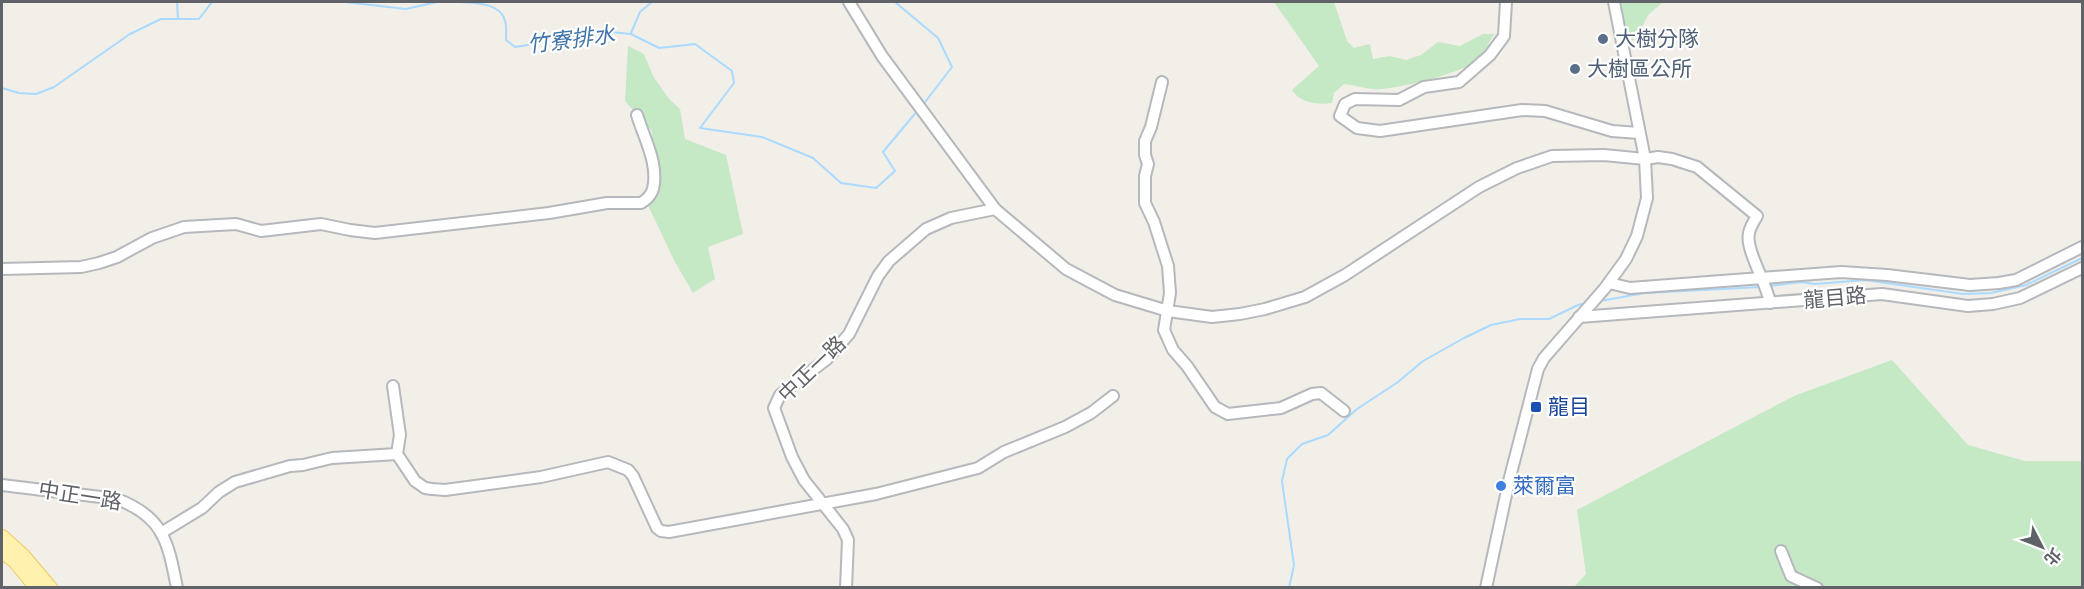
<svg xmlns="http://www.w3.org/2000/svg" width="2084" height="589" font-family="'Nunito Sans','Noto Sans TC',sans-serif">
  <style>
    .green { fill: #c5e8c5 }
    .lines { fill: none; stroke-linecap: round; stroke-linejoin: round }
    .stream { stroke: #aadaff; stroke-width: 2 }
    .minor-casing { stroke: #b5b8bc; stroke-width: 14 }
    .major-casing { stroke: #f2c960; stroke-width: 16 }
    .minor { stroke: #fff; stroke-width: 10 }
    .major { stroke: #fff2af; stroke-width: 14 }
    .service-dot { fill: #5c6f8a; stroke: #fff; stroke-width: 2 }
    .transit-dot { fill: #1a4fb4; stroke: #fff; stroke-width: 2 }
    .shop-dot { fill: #3f7fe0; stroke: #fff; stroke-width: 2 }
    .labels { text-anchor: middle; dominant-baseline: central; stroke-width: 4.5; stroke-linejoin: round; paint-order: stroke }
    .service-label { font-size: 21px; fill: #4e5e75; stroke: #fff; text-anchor: start }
    .street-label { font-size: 21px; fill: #5f6368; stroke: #fff }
    .transit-label { font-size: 21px; fill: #164399; stroke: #fff; text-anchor: start }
    .shop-label { font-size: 21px; fill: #366cbe; stroke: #fff; text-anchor: start }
    .water-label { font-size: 22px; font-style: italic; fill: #4174aa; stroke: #fff }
  </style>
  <rect width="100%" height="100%" fill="#f1efe8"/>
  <!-- green -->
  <g class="green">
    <path d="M1274,2H1334L1347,41L1354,48L1370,44L1373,59L1390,56L1406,60L1421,55L1438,42L1460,46L1483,34H1494C1489,43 1484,54 1476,61C1465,72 1389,92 1372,89C1363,88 1354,85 1344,84L1334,93L1332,103C1317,105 1300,103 1292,90L1319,66Z"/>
    <polygon points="1621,2 1663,2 1648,15 1638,35 1625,49"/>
    <polygon points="628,46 644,54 653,76 669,99 680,109 685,139 726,155 743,234 708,247 715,279 693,293 674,260 646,201 653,171 652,131 625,101"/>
    <polygon points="1892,360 1968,445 2025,461 2082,461 2082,587 1573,588 1586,574 1577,510 1794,396"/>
  </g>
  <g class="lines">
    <!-- stream -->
    <g class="stream">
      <polyline points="177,2 178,19"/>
      <polyline points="345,2 406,9 437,2"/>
      <path d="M459,2C473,3 501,2 505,21C507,26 506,34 506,40L515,47L610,32L631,34L659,48L695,44L732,71L734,83L700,128L762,137L813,158L841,183L876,188L895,171L883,152L918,110"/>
      <polyline points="895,2 938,38 952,67 922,106"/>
      <polyline points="631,33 640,12 652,2"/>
      <polyline points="2,88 19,93 36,94 54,87 130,34 161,19 199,19 212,2"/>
      <polyline points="1770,286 1801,282 1815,284 1865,280 1963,294 1991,293 2026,285 2082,258"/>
      <polyline points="1600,301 1645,293 1761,287"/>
      <polyline points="1289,588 1294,565 1282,481 1287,459 1302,444 1328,435 1357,409 1398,382 1423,361 1464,338 1491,325 1520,319 1549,319 1578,305 1586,303"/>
    </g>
    <!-- minor casing -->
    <g class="minor-casing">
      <g id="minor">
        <path d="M849,2L882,56L995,209L1066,269L1115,295L1168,311L1212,317L1240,314L1265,309L1305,297L1345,275L1479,187L1517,168L1552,156L1604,155L1645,159L1658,157L1672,159L1697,167L1757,216C1754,221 1750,227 1749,233C1745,250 1767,283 1770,303"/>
        <polyline points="1506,2 1504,36 1490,55 1459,82 1424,87 1399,100 1355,99 1345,104 1340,116 1357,128 1380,131 1522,110 1545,111 1612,131 1639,133"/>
        <polyline points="1162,82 1151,127 1145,141 1145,155 1148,164 1145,176 1145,203 1154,222 1168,266 1170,293 1164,330 1173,350 1187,366 1215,407 1228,414 1281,408 1312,394 1321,393 1344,411"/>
        <path d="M2,269L81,267L99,263L117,257L152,238L184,227L236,224L261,231L321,224L350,230L375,233L549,213L607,203H641C646,200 651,196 653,189C659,164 644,138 637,115"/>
        <polyline points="1609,283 1630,288 1841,272 1887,275 1970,285 1999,283 2016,280 2082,247"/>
        <polyline points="1579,317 1882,294 1968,306 1993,304 2020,298 2082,268"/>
        <polyline points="393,386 400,435 397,454 415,481 425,488 432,489 445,490 541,477 608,462 628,470 633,476 657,528 661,531 669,532 876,494 978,468 1004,452 1065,427 1091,413 1113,396"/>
        <path d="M2,485L117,499C164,517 168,542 177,588"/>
        <polyline points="161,533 202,508 219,492 235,482 290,466 303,465 332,458 397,454"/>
        <polyline points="1781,551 1791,576 1817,588"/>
        <polyline points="846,588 848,540 843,529 804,480 792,457 774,408 780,395 827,359 849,334 878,276 889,261 926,229 951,218 995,209"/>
        <polyline points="1486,588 1509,481 1538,369 1544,358 1605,288 1626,259 1637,236 1647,198 1645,159 1614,2"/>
      </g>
    </g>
    <!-- major casing -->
    <g class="major-casing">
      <g id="major">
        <polyline points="2,537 23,556 50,588"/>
        <polyline points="2,551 15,561 37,588"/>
      </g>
    </g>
    <!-- minor -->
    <use href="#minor" class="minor"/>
    <!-- major -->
    <use href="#major" class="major"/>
  </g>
  <!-- markers -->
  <g class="service-dot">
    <circle cx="1603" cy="39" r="6"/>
    <circle cx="1575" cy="69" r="6"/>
  </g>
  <rect class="transit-dot" x="1530" y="401" width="12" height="12" rx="3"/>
  <circle class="shop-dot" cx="1501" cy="486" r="6"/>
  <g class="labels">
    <!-- service labels -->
    <g class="service-label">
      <text x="1615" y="39">大樹分隊</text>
      <text x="1587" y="69">大樹區公所</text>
    </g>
    <!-- street labels -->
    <g class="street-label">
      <text transform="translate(1835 298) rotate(-5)">龍目路</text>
      <text transform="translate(812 369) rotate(-44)">中正一路</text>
      <text transform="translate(80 496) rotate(9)">中正一路</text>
    </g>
    <!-- transit labels -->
    <g class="transit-label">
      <text x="1548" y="407">龍目</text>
    </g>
    <!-- shop labels -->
    <g class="shop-label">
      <text x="1513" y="486">萊爾富</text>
    </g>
    <!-- water labels -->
    <g class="water-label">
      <text transform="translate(571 40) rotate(-7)">竹寮排水</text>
    </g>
  </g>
  <!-- border -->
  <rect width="2084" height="589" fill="none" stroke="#5f6368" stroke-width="6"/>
  <!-- north arrow -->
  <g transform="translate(2042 547) rotate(132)" stroke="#ffffff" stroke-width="4.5" paint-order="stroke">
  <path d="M0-4.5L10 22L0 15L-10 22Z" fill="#5f6368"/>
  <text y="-9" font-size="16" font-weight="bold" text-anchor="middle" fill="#5f6368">北</text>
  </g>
</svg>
